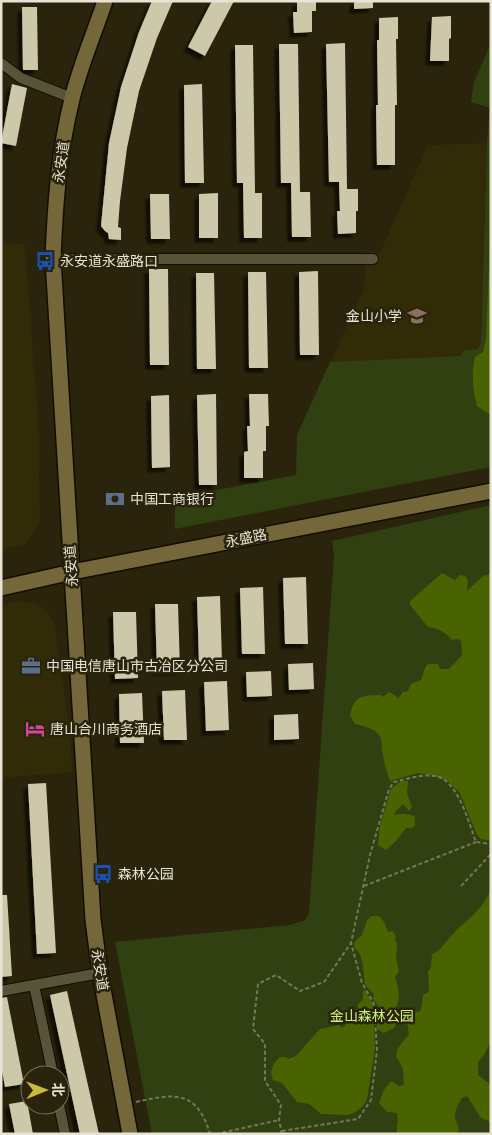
<svg xmlns="http://www.w3.org/2000/svg" width="492" height="1135" font-family="Mulish,'Noto Sans SC',sans-serif">
  <style>
    .built { fill: #312b08 }
    .green { fill: #314010 }
    .forest { fill: #4a6301 }
    .building { fill: #cdc8aa; filter: url(#shadow) }
    .lines { fill: none; stroke-linecap: round; stroke-linejoin: round }
    .street-casing { stroke: #120d00; stroke-width: 12 }
    .secondary-casing { stroke: #120d00; stroke-width: 18 }
    .path { stroke: #78745f; stroke-width: 2; stroke-dasharray: 4 2.5; stroke-linecap: butt }
    .street { stroke: #585339; stroke-width: 10 }
    .secondary { stroke: #74683a; stroke-width: 15 }
    .labels { text-anchor: middle; dominant-baseline: central; stroke-width: 5; stroke-linejoin: round; paint-order: stroke }
    .street-label { font-size: 14px; fill: #e7e4d5; stroke: #29240b }
    .poi-label { font-size: 14px; fill: #e7e4d5; stroke: #29240b; text-anchor: start }
    .park-label { font-size: 14px; fill: #cbf282; stroke: #29240b }
  </style>
  <defs>
    <filter id="shadow"><feDropShadow dx="-4.5" dy="4.5" stdDeviation="1" flood-color="#0009"/></filter>
  </defs>
  <rect width="100%" height="100%" fill="#29240b"/>
  <!-- built -->
  <g class="built">
    <polygon points="487,143 481,343 477,349 464,350 460,356 297,435 364,289 366,252 380,252 428,145"/>
    <polygon points="2,243 25,244 38,419 40,523 24,545 1,549"/>
    <polygon points="18,601 35,604 46,609 55,624 71,744 72,772 1,778 1,605"/>
  </g>
  <!-- green -->
  <g class="green">
    <polygon points="491,43 491,467 175,529 175,498 296,475 297,435 330,362 460,356 464,350 477,349 481,343 487,143 490,108 471,102 474,82"/>
    <polygon points="491,505 491,1134 152,1134 115,942 290,925 305,920 309,913 334,556 332,541"/>
  </g>
  <!-- forest -->
  <g class="forest">
    <path d="M490,243H491V415L477,406C473,391 471,373 475,357L483,352L486,339Z"/>
    <path d="M442,573L455,580L460,575L465,576L468,581L467,591L483,576L491,574V841L481,839L477,835L460,793L448,781L431,775L418,773L390,781C386,771 384,760 382,750C381,745 383,740 379,735C374,728 363,726 355,724L350,715C355,694 362,696 381,695L383,697L389,692L396,696L398,699L403,692L408,691L411,684L421,680L425,668L428,664H438L440,669H449L462,655L461,641L458,639L452,640C446,632 437,628 428,627L410,605V601Z"/>
    <path d="M401,781H408L407,793L412,807L409,811L403,804L395,812L394,815C402,814 408,813 415,817V825L412,828H406L395,842L386,850L378,845L380,825L391,789Z"/>
    <path d="M491,889V1041L484,1055L478,1062V1075L491,1085V1122L481,1118L467,1096L462,1098C459,1103 454,1111 455,1118C457,1124 460,1127 458,1134H397C396,1126 399,1121 397,1113L387,1112L379,1103L384,1090L391,1081L399,1086L404,1085L403,1069L396,1056L398,1048L409,1034L406,1016L408,1011L419,1012L421,1009L423,995L429,992L428,971L431,968L432,954C440,952 446,941 452,935C467,919 483,910 491,889Z"/>
    <path d="M372,916H379L384,922L388,932L392,931C396,934 396,936 395,941L397,943L396,959L399,971L395,977L398,987L399,997L396,1009L399,1018L394,1028L384,1033L377,1029L376,1021L379,1007L373,999L374,994L365,985L363,966L360,954L355,948L354,944L356,940L362,935L367,920Z"/>
    <path d="M363,991H365L373,1004L375,1048L367,1099L362,1107L354,1113L345,1115L321,1114L309,1104L297,1102L282,1083L273,1080C269,1072 273,1063 280,1057H286L288,1059L296,1056L320,1029L340,1025L341,1028L345,1026L347,1020L358,1010V1004L363,1000Z"/>
  </g>
  <!-- building -->
  <g class="building">
    <polygon points="152,1 173,1 157,38 139,91 127,148 120,201 118,227 121,228 121,240 109,239 108,233 105,231 101,226 109,143 121,87 139,32"/>
    <polygon points="212,1 234,1 205,56 188,47"/>
    <polygon points="297,1 316,1 316,11 312,11 312,32 294,33 293,12 297,12"/>
    <polygon points="354,1 373,1 373,8 354,9"/>
    <polygon points="22,7 37,7 38,70 23,70"/>
    <polygon points="451,16 451,38 449,39 449,61 430,61 432,17"/>
    <polygon points="398,17 398,39 396,39 397,105 395,105 395,165 377,165 376,105 378,105 377,40 379,40 379,18"/>
    <polygon points="345,43 347,189 358,189 358,211 356,211 356,233 338,234 337,211 340,211 339,182 329,182 326,44"/>
    <polygon points="279,44 298,44 300,192 310,192 311,237 292,237 291,183 281,183"/>
    <polygon points="235,45 253,45 255,193 262,193 262,238 244,238 243,183 237,183"/>
    <polygon points="12,84 27,88 16,146 1,143"/>
    <polygon points="202,84 204,183 185,183 184,85"/>
    <polygon points="218,193 218,238 199,238 199,194"/>
    <polygon points="150,194 169,194 170,239 151,239"/>
    <polygon points="149,269 168,269 169,365 150,365"/>
    <polygon points="318,271 319,355 300,355 299,272"/>
    <polygon points="248,272 266,272 268,368 249,368"/>
    <polygon points="196,273 214,273 216,369 197,369"/>
    <polygon points="216,394 217,485 199,485 197,395"/>
    <polygon points="249,394 268,394 269,426 266,426 266,451 263,451 263,478 244,478 244,452 248,451 247,426 250,426"/>
    <polygon points="169,395 170,467 152,468 151,396"/>
    <polygon points="306,577 308,644 285,644 283,578"/>
    <polygon points="263,587 265,654 242,654 240,588"/>
    <polygon points="220,596 222,662 199,663 197,597"/>
    <polygon points="155,604 178,604 180,670 157,671"/>
    <polygon points="113,612 136,612 138,678 115,679"/>
    <polygon points="313,663 314,689 289,690 288,664"/>
    <polygon points="271,671 272,696 247,697 246,672"/>
    <polygon points="227,681 229,730 206,731 204,682"/>
    <polygon points="185,690 187,740 164,740 162,691"/>
    <polygon points="142,693 144,743 120,743 119,694"/>
    <polygon points="298,714 299,739 274,740 274,715"/>
    <polygon points="46,783 56,953 37,954 28,784"/>
    <polygon points="1,895 7,895 12,976 1,977"/>
    <polygon points="67,991 83,1063 99,1134 80,1134 64,1060 50,995"/>
    <polygon points="7,997 24,1084 5,1087 1,1065 1,998"/>
    <polygon points="27,1101 33,1134 15,1134 9,1104"/>
  </g>
  <g class="lines">
    <!-- street casing -->
    <g class="street-casing">
      <g id="street">
        <polyline points="1,63 21,78 72,98"/>
        <polyline points="53,259 373,259"/>
        <polyline points="34,985 53,1075"/>
        <polyline points="1,991 100,973"/>
        <polyline points="59,1105 65,1134"/>
      </g>
    </g>
    <!-- secondary casing -->
    <g class="secondary-casing">
      <g id="secondary">
        <path d="M105,1C94,34 80,66 72,99C59,151 55,205 53,259L93,920L100,973L130,1134"/>
        <polyline points="1,588 72,572 491,491"/>
      </g>
    </g>
    <!-- path -->
    <g class="path">
      <polyline points="364,886 476,842"/>
      <polyline points="461,886 491,854"/>
      <path d="M136,1102C175,1093 197,1090 210,1134"/>
      <path d="M282,1131L358,1119L371,1100L377,1050L374,1004L362,983L351,943L370,855L389,789L394,782C407,779 421,774 435,776C458,779 469,824 476,842L491,844"/>
      <polyline points="216,1134 279,1120"/>
      <polyline points="282,1134 279,1120 281,1105 265,1081 265,1044 253,1029 258,984 276,975 300,991 324,982 351,943"/>
    </g>
    <!-- street -->
    <use href="#street" class="street"/>
    <!-- secondary -->
    <use href="#secondary" class="secondary"/>
  </g>
  <!-- icons -->
  <defs>
    <g id="bus-bare" transform="scale(1.5)"><path d="M-5-6H5V4H4V6H2V4H-2V6H-4V4H-5ZM-3.5-4V0h7V-4ZM-3.5 1.2v1.5H-2V1.2ZM2 1.2v1.5H3.5V1.2Z" fill="#1a4fb4" stroke="#29240b" stroke-width="2.5" paint-order="stroke"/></g>
    <g id="school-bare" transform="scale(1.5)"><path d="M0-5L7-2L0 1L-7-2ZM-4 1L0 2.5L4 1V4Q0 6-4 4Z" fill="#8d6e63" stroke="#29240b" stroke-width="2.5" paint-order="stroke"/></g>
    <g id="bank-bare" transform="scale(1.5)"><path d="M-6-4H6V4H-6ZM0-2.3a2.3 2.3 0 1 0 0 4.6a2.3 2.3 0 1 0 0-4.6Z" fill="#5c6f8a" stroke="#29240b" stroke-width="2.5" paint-order="stroke"/></g>
    <g id="office-bare" transform="scale(1.5)"><path d="M-6-3h4V-5.5h4V-3h4V5H-6ZM-1-4.5V-3h2v-1.5ZM-6 0V1H6V0Z" fill="#5c6f8a" stroke="#29240b" stroke-width="2.5" paint-order="stroke"/></g>
    <g id="hotel-bare" transform="scale(1.5)"><path d="M-6-4.5h1.5V1H6V5H4.5V3h-9V5H-6ZM-4 0a1.8 1.8 0 1 1 3.6 0ZM.5 0V-2.5h3Q6-2.5 6 0Z" fill="#d1479c" stroke="#29240b" stroke-width="2.5" paint-order="stroke"/></g>
  </defs>
  <g fill-rule="evenodd">
    <use href="#bus-bare" x="45" y="261"/>
    <use href="#school-bare" x="417" y="316"/>
    <use href="#bank-bare" x="115" y="499"/>
    <use href="#office-bare" x="31" y="666"/>
    <use href="#hotel-bare" x="35" y="729"/>
    <use href="#bus-bare" x="103" y="874"/>
  </g>
  <g class="labels">
    <!-- street labels -->
    <g class="street-label">
      <text transform="translate(61 162) rotate(-82)">永安道</text>
      <text transform="translate(246 538) rotate(-11)">永盛路</text>
      <text transform="translate(71 566) rotate(-94)">永安道</text>
      <text transform="translate(100 970) rotate(81)">永安道</text>
    </g>
    <!-- poi labels -->
    <g class="poi-label">
      <text x="60" y="261">永安道永盛路口</text>
      <text x="402" y="316" text-anchor="end">金山小学</text>
      <text x="130" y="499">中国工商银行</text>
      <text x="46" y="666">中国电信唐山市古冶区分公司</text>
      <text x="50" y="729">唐山合川商务酒店</text>
      <text x="118" y="874">森林公园</text>
    </g>
    <!-- park labels -->
    <g class="park-label">
      <text x="372" y="1016">金山森林公园</text>
    </g>
  </g>
  <!-- border -->
  <rect width="492" height="1135" fill="none" stroke="#e7e4d5" stroke-width="5"/>
  <!-- north arrow -->
  <g transform="translate(45 1090) rotate(89)"><circle r="24" fill="#29240b" stroke="#75715c"/>
  <path d="M0-4L9 19L0 12L-9 19Z" fill="#c9bb3b"/>
  <text y="-8" font-size="14" font-weight="bold" text-anchor="middle" fill="#e7e4d5">北</text>
  </g>
</svg>
